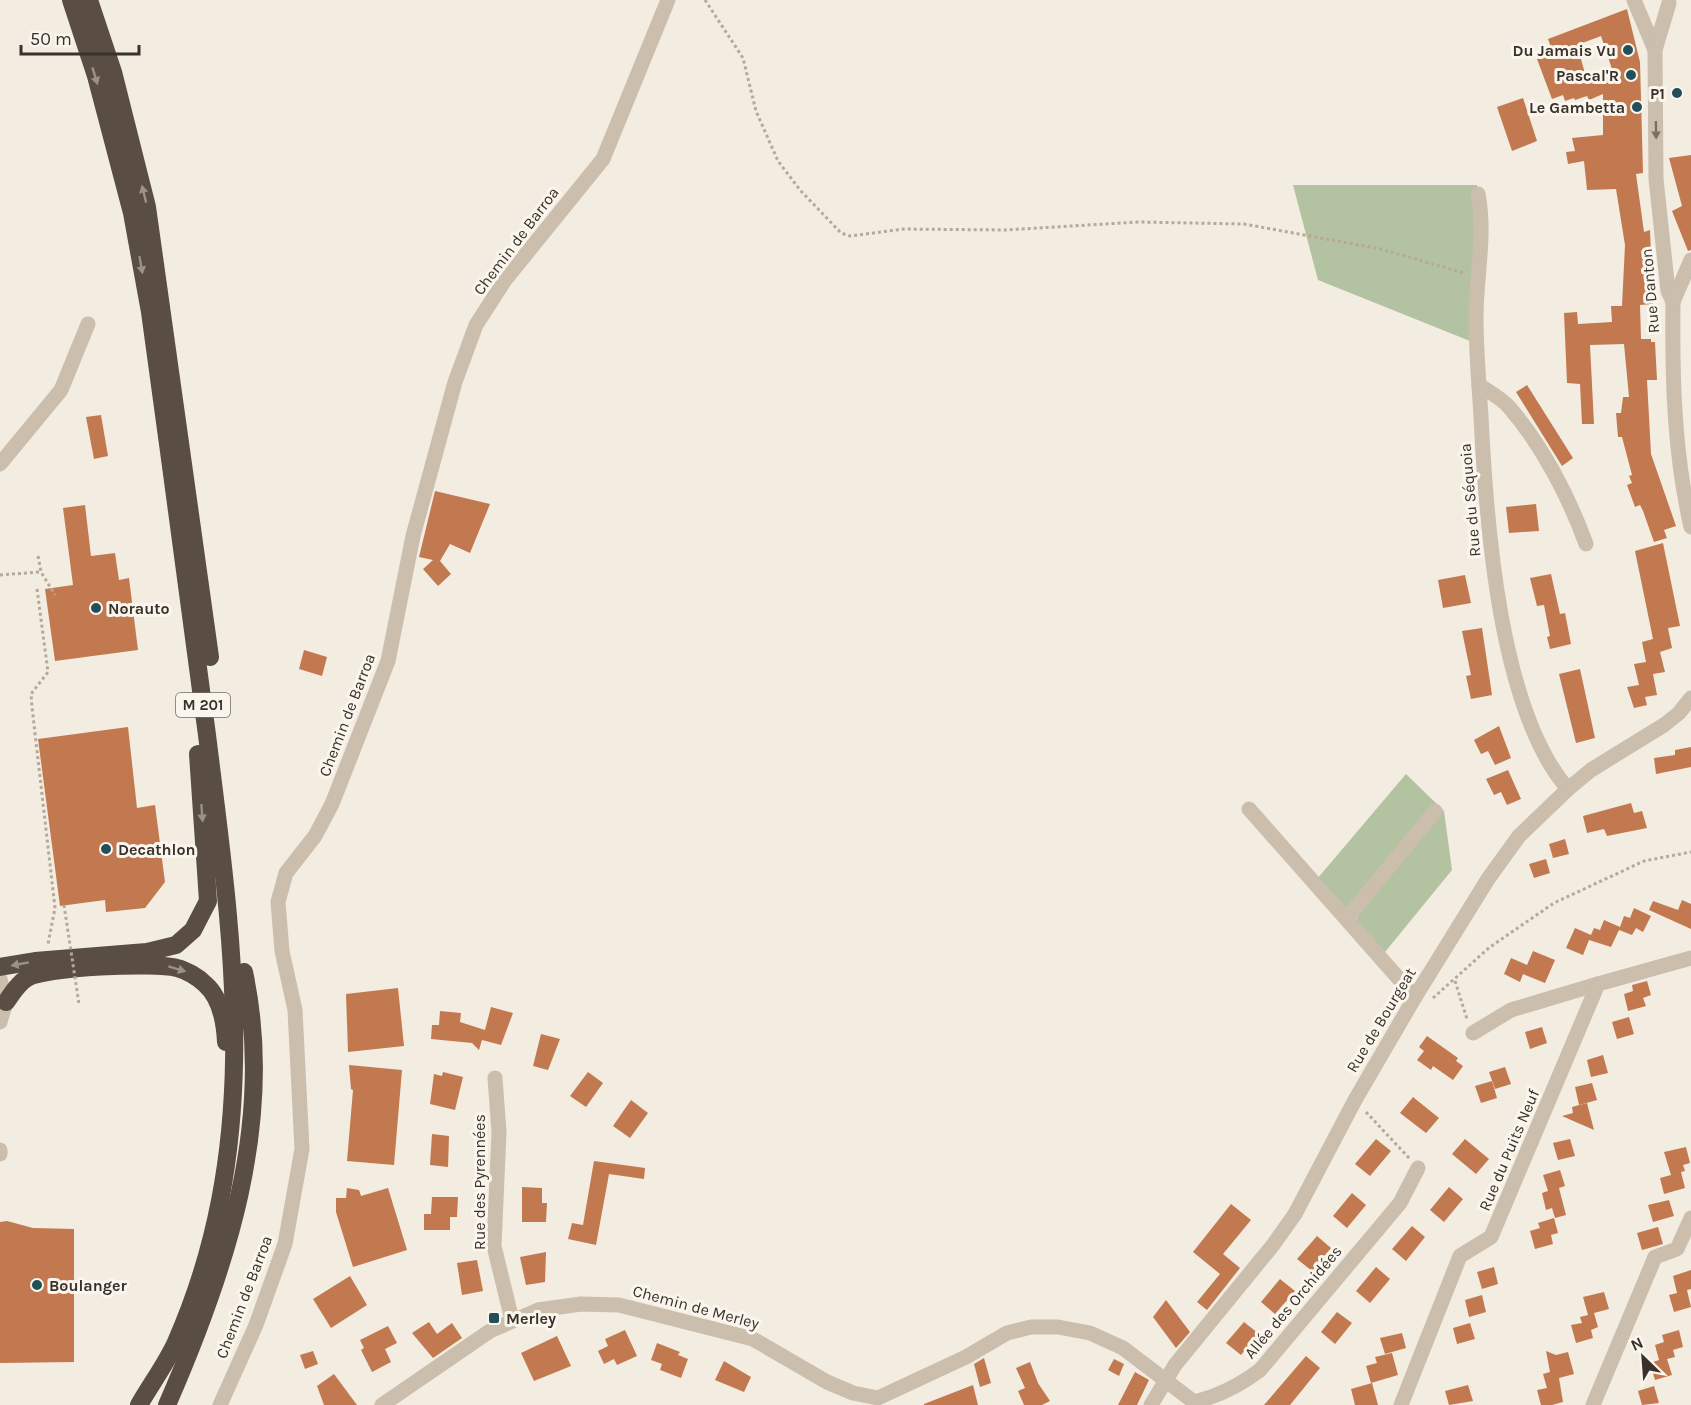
<svg xmlns="http://www.w3.org/2000/svg" width="1691" height="1405" font-family="Karla,sans-serif">
  <style>
    .green { fill: #b3c2a1 }
    .building { fill: #c27950; fill-rule: evenodd }
    .lines { fill: none; stroke-linecap: round; stroke-linejoin: round }
    .path { stroke: #b7a897; stroke-width: 3; stroke-dasharray: 3 3; stroke-linecap: butt }
    .minor { stroke: #cbbead; stroke-width: 15 }
    .highway { stroke: #5a4d43; stroke-width: 18 }
    .path-bridge { stroke: #b7a897; stroke-width: 3; stroke-dasharray: 3 3; stroke-linecap: butt }
    .oneway { fill: #9a9187 }
    .oneway2 { fill: #7b7066 }
    .poi-dot { fill: #224f5a; stroke: #faf6ed; stroke-width: 2 }
    .labels { text-anchor: middle; dominant-baseline: central; stroke-width: 6; stroke-linejoin: round; paint-order: stroke }
    .shield { fill: #faf6ed; stroke: #736c65; stroke-width: 1.5 }
    .shield-label { font-size: 15px; font-weight: bold; fill: #39312b }
    .poi-label { font-size: 16px; font-weight: bold; fill: #39312b; stroke: #faf6ed; text-anchor: end }
    .street-label { font-size: 16px; fill: #39312b; stroke: #faf6ed }
  </style>
  <rect width="100%" height="100%" fill="#f3ece1"/>
  <!-- green -->
  <g class="green">
    <polygon points="1293,185 1477,185 1483,278 1470,341 1318,280"/>
    <polygon points="1406,774 1444,811 1452,870 1385,952 1356,921 1359,912 1352,905 1344,908 1317,879"/>
  </g>
  <!-- building -->
  <g class="building">
    <path d="M1627,9L1640,62L1643,173L1636,174L1644,232L1650,230L1653,304L1640,305L1641,339H1651V342H1655L1657,380H1647L1651,454L1676,526L1664,530L1667,538L1654,542L1643,511L1640,505L1635,507L1627,485L1632,483L1629,476L1632,475L1622,437H1618L1616,413H1621L1623,397H1629L1624,344L1590,345L1594,424H1582L1580,384L1567,383L1564,313L1577,312L1578,324L1612,322L1611,306H1622L1625,245L1616,189L1587,190L1584,161L1568,164L1566,152L1575,151L1572,138L1603,135V94L1589,100L1587,96L1575,100L1574,98L1565,101L1563,95L1552,99L1537,59L1553,53L1548,39ZM1601,36L1612,69L1586,77L1577,45Z"/>
    <polygon points="1523,98 1537,141 1512,151 1497,107"/>
    <polygon points="1691,155 1691,250 1688,251 1672,211 1682,206 1669,158"/>
    <polygon points="1527,385 1573,458 1562,466 1516,392"/>
    <polygon points="101,415 108,456 94,459 86,417"/>
    <polygon points="435,491 490,504 470,553 450,544 440,561 451,574 438,586 423,569 433,560 419,557"/>
    <polygon points="1536,504 1539,531 1509,533 1506,507"/>
    <polygon points="85,505 91,556 115,553 119,580 129,578 138,650 55,661 45,589 73,585 63,508"/>
    <polygon points="1663,543 1680,626 1668,628 1672,648 1660,652 1665,672 1653,674 1657,695 1645,697 1647,705 1634,708 1627,687 1639,685 1634,664 1646,662 1642,642 1653,639 1635,551"/>
    <polygon points="1551,574 1560,614 1565,613 1571,644 1550,649 1547,637 1550,636 1544,605 1537,606 1530,578"/>
    <polygon points="1465,575 1471,603 1443,608 1438,580"/>
    <polygon points="1482,628 1492,695 1471,699 1466,676 1471,675 1462,631"/>
    <polygon points="304,650 327,657 322,676 299,669"/>
    <polygon points="1580,669 1595,738 1576,743 1559,674"/>
    <polygon points="1499,726 1511,758 1495,765 1488,751 1481,754 1474,740"/>
    <polygon points="128,727 137,808 155,805 165,882 145,908 106,912 105,900 60,906 38,739"/>
    <polygon points="1691,747 1691,767 1656,774 1654,758 1675,755 1675,750"/>
    <polygon points="1508,770 1521,799 1507,805 1501,792 1494,795 1486,779"/>
    <polygon points="1631,803 1634,813 1642,811 1647,828 1607,836 1604,829 1587,833 1583,816"/>
    <polygon points="1565,839 1569,854 1553,858 1549,844"/>
    <polygon points="1546,859 1550,873 1534,878 1529,864"/>
    <polygon points="1682,900 1691,904 1691,929 1649,910 1653,901 1678,910"/>
    <polygon points="1634,908 1651,916 1643,932 1636,928 1632,935 1619,930 1611,947 1589,940 1583,955 1566,948 1575,928 1591,935 1594,928 1600,930 1604,920 1620,927 1624,916 1630,918"/>
    <polygon points="1533,951 1555,960 1545,983 1523,974 1520,982 1504,974 1511,958 1527,965"/>
    <polygon points="1647,981 1651,995 1643,998 1646,1006 1628,1011 1624,994 1633,991 1632,985"/>
    <polygon points="398,988 404,1046 348,1052 346,994"/>
    <polygon points="491,1007 513,1013 501,1045 482,1040 479,1050 472,1043 431,1039 432,1025 439,1025 440,1011 461,1013 460,1022 485,1030"/>
    <polygon points="1629,1017 1634,1034 1617,1039 1612,1022"/>
    <polygon points="1542,1027 1547,1043 1530,1049 1525,1032"/>
    <polygon points="541,1034 560,1039 548,1070 533,1066"/>
    <polygon points="1427,1036 1458,1058 1456,1061 1463,1066 1453,1080 1433,1066 1431,1070 1417,1060 1424,1051 1419,1047"/>
    <polygon points="1603,1055 1608,1073 1591,1077 1587,1060"/>
    <polygon points="349,1065 402,1070 394,1165 347,1161 353,1090 351,1089"/>
    <polygon points="1505,1067 1511,1084 1495,1089 1489,1072"/>
    <polygon points="443,1072 463,1077 455,1110 430,1104 434,1074 442,1076"/>
    <polygon points="588,1072 603,1083 586,1107 570,1096"/>
    <polygon points="1492,1081 1497,1098 1481,1103 1475,1086"/>
    <polygon points="1592,1083 1597,1100 1579,1105 1575,1087"/>
    <polygon points="1413,1097 1439,1118 1426,1133 1400,1113"/>
    <polygon points="631,1100 648,1113 630,1138 613,1126"/>
    <polygon points="1587,1103 1594,1130 1562,1116 1573,1113 1572,1107"/>
    <polygon points="432,1134 449,1136 448,1167 430,1165"/>
    <polygon points="1376,1139 1391,1151 1370,1176 1355,1164"/>
    <polygon points="1465,1139 1489,1159 1476,1174 1452,1154"/>
    <polygon points="1570,1139 1575,1156 1558,1160 1553,1143"/>
    <polygon points="1686,1147 1690,1163 1683,1165 1685,1171 1681,1172 1685,1188 1664,1194 1660,1178 1671,1175 1664,1152"/>
    <polygon points="594,1161 645,1168 644,1179 609,1174 596,1245 568,1239 572,1223 583,1225"/>
    <polygon points="1560,1170 1565,1186 1559,1188 1566,1215 1555,1218 1552,1208 1546,1210 1542,1193 1548,1191 1543,1175"/>
    <polygon points="522,1187 542,1188 542,1203 547,1203 546,1222 522,1222"/>
    <polygon points="1449,1187 1463,1199 1444,1222 1430,1210"/>
    <polygon points="347,1188 359,1190 361,1196 388,1188 407,1250 353,1267 336,1212 336,1198 346,1198"/>
    <polygon points="1352,1193 1366,1205 1347,1228 1333,1216"/>
    <polygon points="432,1197 458,1197 457,1217 450,1217 450,1230 424,1230 424,1214 431,1214"/>
    <polygon points="1669,1200 1674,1216 1653,1222 1648,1205"/>
    <polygon points="1231,1204 1251,1220 1223,1254 1240,1268 1207,1310 1197,1302 1220,1274 1193,1252"/>
    <polygon points="1554,1218 1558,1233 1551,1235 1553,1244 1535,1249 1530,1231 1540,1228 1538,1223"/>
    <polygon points="7,1221 33,1228 74,1229 74,1362 0,1363 0,1222"/>
    <polygon points="1412,1226 1425,1237 1406,1261 1392,1249"/>
    <polygon points="1658,1227 1663,1244 1642,1250 1637,1233"/>
    <polygon points="1317,1236 1331,1248 1312,1271 1297,1259"/>
    <polygon points="546,1252 545,1282 526,1285 520,1257"/>
    <polygon points="477,1260 483,1291 462,1295 457,1263"/>
    <polygon points="1376,1267 1390,1279 1370,1303 1356,1291"/>
    <polygon points="1494,1267 1498,1284 1482,1289 1477,1272"/>
    <polygon points="1691,1270 1691,1289 1687,1290 1691,1307 1674,1312 1669,1295 1677,1293 1673,1276"/>
    <polygon points="350,1276 367,1305 331,1328 313,1299"/>
    <polygon points="1280,1279 1295,1291 1275,1314 1261,1302"/>
    <polygon points="1604,1292 1609,1309 1594,1313 1598,1327 1591,1330 1593,1338 1576,1343 1571,1325 1582,1323 1580,1317 1588,1315 1583,1297"/>
    <polygon points="1482,1295 1486,1312 1469,1317 1465,1300"/>
    <polygon points="1166,1300 1190,1332 1176,1348 1153,1317"/>
    <polygon points="1337,1312 1352,1323 1335,1344 1321,1332"/>
    <polygon points="429,1322 437,1334 452,1323 462,1338 433,1358 412,1333"/>
    <polygon points="1244,1322 1259,1334 1241,1355 1226,1343"/>
    <polygon points="1470,1323 1475,1339 1457,1344 1453,1328"/>
    <polygon points="388,1326 397,1343 385,1349 391,1362 372,1372 361,1350 364,1348 360,1340"/>
    <polygon points="625,1330 637,1356 617,1365 614,1359 604,1364 598,1351 608,1346 605,1339"/>
    <polygon points="1679,1330 1683,1347 1673,1350 1675,1357 1667,1359 1672,1375 1655,1380 1650,1363 1659,1360 1655,1345 1664,1342 1662,1335"/>
    <polygon points="1402,1333 1406,1348 1385,1354 1380,1338"/>
    <polygon points="557,1336 571,1366 534,1381 521,1353"/>
    <polygon points="657,1343 680,1352 678,1355 688,1359 681,1378 660,1370 662,1364 651,1360"/>
    <polygon points="313,1351 318,1364 305,1369 300,1355"/>
    <polygon points="1546,1351 1556,1355 1568,1352 1574,1374 1559,1378 1563,1402 1552,1405 1541,1405 1537,1390 1547,1388 1543,1374 1550,1372"/>
    <polygon points="1392,1353 1398,1375 1371,1383 1366,1366 1377,1363 1375,1357"/>
    <polygon points="1306,1356 1320,1368 1290,1405 1264,1405"/>
    <polygon points="984,1358 991,1383 980,1387 974,1364"/>
    <polygon points="1114,1359 1124,1364 1119,1376 1108,1370"/>
    <polygon points="724,1361 751,1377 744,1392 715,1380"/>
    <polygon points="1030,1362 1038,1383 1050,1401 1042,1405 1024,1405 1018,1391 1025,1388 1016,1368"/>
    <polygon points="1135,1372 1149,1380 1137,1405 1118,1405"/>
    <polygon points="334,1374 357,1405 324,1405 317,1386"/>
    <polygon points="1372,1383 1378,1405 1355,1405 1351,1389"/>
    <polygon points="973,1385 978,1405 924,1405 924,1404"/>
    <polygon points="1468,1385 1473,1401 1449,1405 1445,1391"/>
    <polygon points="1654,1386 1659,1403 1642,1405 1638,1391"/>
  </g>
  <g class="lines">
    <!-- path -->
    <g class="path">
      <polyline points="705,0 743,58 756,111 778,161 800,190 841,233 850,236 904,229 1005,230 1138,222 1244,224 1381,249 1464,273"/>
      <polyline points="38,556 41,572 55,595"/>
      <polyline points="0,575 40,572"/>
      <polyline points="37,589 48,672 31,694 32,707 55,908 48,944"/>
      <polyline points="1455,981 1467,1019"/>
      <polyline points="1433,998 1490,947 1554,903 1644,861 1691,852"/>
      <polyline points="1366,1112 1409,1158"/>
    </g>
    <!-- minor -->
    <g class="minor">
      <polyline points="1634,0 1655,50"/>
      <path d="M1669,3L1655,50L1656,179L1668,291L1673,302C1672,378 1674,453 1691,527"/>
      <path d="M1478,194C1486,236 1476,275 1476,317C1476,350 1479,383 1481,417C1486,520 1499,710 1568,789"/>
      <polyline points="1673,302 1691,260"/>
      <path d="M1479,385C1488,391 1501,398 1509,407C1542,445 1569,497 1586,544"/>
      <polyline points="0,464 61,390 88,324"/>
      <polyline points="1249,809 1415,997"/>
      <polyline points="1347,918 1435,811"/>
      <polyline points="0,979 6,1002 0,1022"/>
      <polyline points="1473,1033 1511,1010 1598,984"/>
      <polyline points="495,1078 499,1132 494,1246 512,1320"/>
      <polyline points="0,1150 0,1154"/>
      <polyline points="220,1405 256,1325 285,1244 302,1149 295,1010 282,951 278,902 286,873 315,836 332,804 388,661 413,536 455,382 476,325 505,280 603,159 668,0"/>
      <path d="M382,1405L490,1331L538,1310L581,1304L619,1305L753,1339L827,1382L853,1393L878,1398L966,1357L1007,1333L1031,1327H1058L1090,1333L1123,1348L1194,1402C1219,1396 1239,1386 1260,1370L1400,1203L1418,1168"/>
      <polyline points="1151,1405 1175,1365 1273,1245 1295,1214 1355,1100 1415,997 1488,879 1519,836 1568,789 1591,770 1664,725 1679,713 1691,698"/>
      <polyline points="1401,1405 1460,1256 1491,1237 1598,984 1691,958"/>
      <polyline points="1593,1405 1655,1257 1677,1249 1691,1218"/>
    </g>
    <!-- highway -->
    <g class="highway">
      <path d="M71,0L96,76L132,213L150,312C169,453 189,594 207,735C233,943 264,1142 176,1342C166,1364 151,1384 139,1405"/>
      <polyline points="89,0 113,72 147,207 210,657"/>
      <polyline points="0,967 35,961 147,952 176,945 193,930 208,901 198,754"/>
      <path d="M6,1002C12,994 17,984 27,978C45,967 155,962 177,968C186,970 198,977 205,984C221,998 225,1021 226,1042"/>
      <path d="M167,1405C226,1270 276,1121 244,972"/>
    </g>
    <!-- path-bridge -->
    <polyline class="path-bridge" points="64,905 79,1004"/>
  </g>
  <!-- one-way arrows -->
  <defs><path id="oneway-solid" d="M-6-.8H1V-3.2L6.5 0L1 3.2V.8H-6Z" transform="scale(1.5)"/></defs>
  <g class="oneway">
    <use href="#oneway-solid" transform="translate(95 76) rotate(73)"/>
    <use href="#oneway-solid" transform="translate(144 194) rotate(-104)"/>
    <use href="#oneway-solid" transform="translate(141 265) rotate(80)"/>
    <use href="#oneway-solid" transform="translate(202 813) rotate(86)"/>
    <use href="#oneway-solid" transform="translate(20 964) rotate(170)"/>
    <use href="#oneway-solid" transform="translate(177 969) rotate(17)"/>
  </g>
  <use class="oneway2" href="#oneway-solid" transform="translate(1656 130) rotate(89)"/>
  <!-- markers -->
  <g class="poi-dot">
    <circle cx="1628" cy="50" r="6"/>
    <circle cx="1631" cy="75" r="6"/>
    <circle cx="1677" cy="93" r="6"/>
    <circle cx="1637" cy="107" r="6"/>
    <circle cx="96" cy="608" r="6"/>
    <circle cx="106" cy="849" r="6"/>
    <circle cx="37" cy="1285" r="6"/>
    <rect x="488" y="1312" width="12" height="12" rx="3"/>
  </g>
  <g class="labels">
    <!-- shield labels -->
    <rect class="shield" x="176" y="693" width="54" height="24" rx="4.5"/>
    <g class="shield-label">
      <text x="203" y="705">M 201</text>
    </g>
    <!-- poi labels -->
    <g class="poi-label">
      <text x="1616" y="50">Du Jamais Vu</text>
      <text x="1619" y="75">Pascal'R</text>
      <text x="1665" y="93">P1</text>
      <text x="1625" y="107">Le Gambetta</text>
      <text x="108" y="608" text-anchor="start">Norauto</text>
      <text x="118" y="849" text-anchor="start">Decathlon</text>
      <text x="49" y="1285" text-anchor="start">Boulanger</text>
      <text x="506" y="1318" text-anchor="start">Merley</text>
    </g>
    <!-- street labels -->
    <g class="street-label">
      <text transform="translate(516 241) rotate(-53)">Chemin de Barroa</text>
      <text transform="translate(1650 291) rotate(-95)">Rue Danton</text>
      <text transform="translate(1470 500) rotate(-95)">Rue du Séquoia</text>
      <text transform="translate(347 715) rotate(-69)">Chemin de Barroa</text>
      <text transform="translate(1381 1020) rotate(-59)">Rue de Bourgeat</text>
      <text transform="translate(1509 1150) rotate(-67)">Rue du Puits Neuf</text>
      <text transform="translate(479 1182) rotate(-90)">Rue des Pyrennées</text>
      <text transform="translate(244 1297) rotate(-69)">Chemin de Barroa</text>
      <text transform="translate(1293 1302) rotate(-50)">Allée des Orchidées</text>
      <text transform="translate(696 1307) rotate(15)">Chemin de Merley</text>
    </g>
  </g>
  <!-- north arrow -->
  <g transform="translate(1643 1357) rotate(335)" stroke="#faf6ed" stroke-width="4.5" paint-order="stroke">
  <path d="M0-4.5L10 22L0 15L-10 22Z" fill="#39312b"/>
  <text y="-9" font-size="16" font-weight="bold" text-anchor="middle" fill="#39312b">N</text>
  </g>
  <!-- scale -->
  <path d="M21 45v9h118v-9" fill="none" stroke="#39312b" stroke-width="3"/>
  <text x="30" y="45" font-size="18" fill="#39312b" stroke="#faf6ed" stroke-width="4.5" paint-order="stroke">50 m</text>
</svg>
